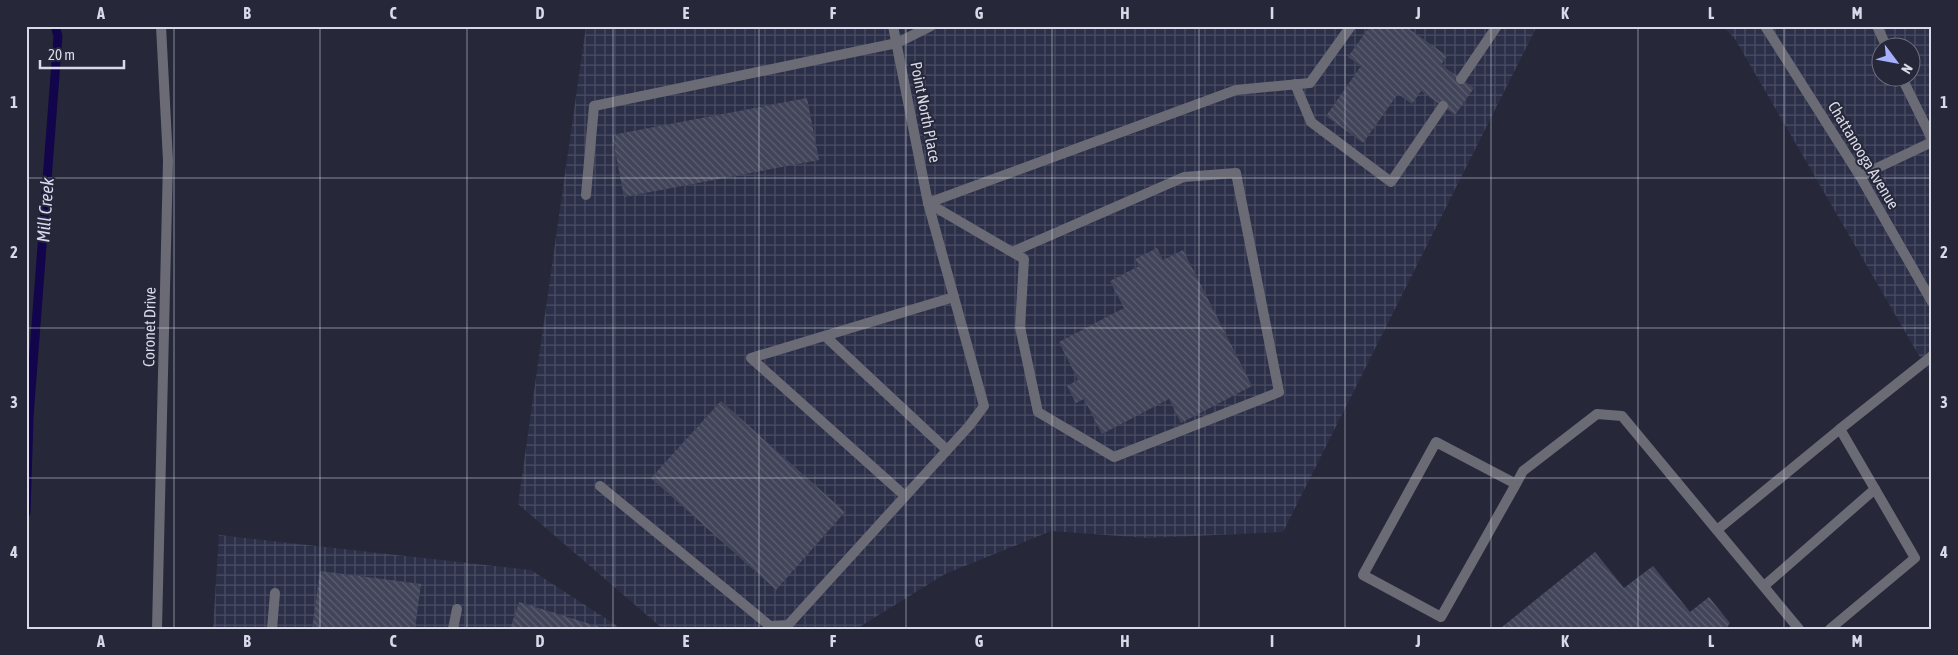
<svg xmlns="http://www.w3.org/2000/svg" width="1958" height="655" font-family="'Asap Condensed',sans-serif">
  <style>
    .industrial { fill: url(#industrial-grid); fill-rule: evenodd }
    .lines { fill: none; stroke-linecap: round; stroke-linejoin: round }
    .stream { stroke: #12054b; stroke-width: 9 }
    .building { fill: url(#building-back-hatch) }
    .lane { stroke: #6a6b75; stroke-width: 10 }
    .street { stroke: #6a6b75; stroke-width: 10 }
    .grid { fill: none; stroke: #d8dae7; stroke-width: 1; stroke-opacity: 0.55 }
    .labels { text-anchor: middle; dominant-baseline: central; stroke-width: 4; stroke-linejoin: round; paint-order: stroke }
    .street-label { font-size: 16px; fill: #d8dae7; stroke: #26283a }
    .water-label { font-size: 18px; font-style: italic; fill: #d7daef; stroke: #26283a }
    .neatline { fill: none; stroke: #d8dae7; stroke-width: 2 }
    .grid-label { font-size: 16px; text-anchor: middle; font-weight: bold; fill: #d8dae7 }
  </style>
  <defs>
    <pattern id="industrial-grid" width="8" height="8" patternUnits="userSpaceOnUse" patternTransform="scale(1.25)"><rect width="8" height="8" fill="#2c2f48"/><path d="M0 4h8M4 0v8" fill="none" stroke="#4a4d62"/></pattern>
    <pattern id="building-back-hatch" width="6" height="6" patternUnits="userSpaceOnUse" patternTransform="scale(1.25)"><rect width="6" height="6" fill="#424559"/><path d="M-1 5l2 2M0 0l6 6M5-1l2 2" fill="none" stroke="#5d5f71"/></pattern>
  </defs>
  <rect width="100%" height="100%" fill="#26283a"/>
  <!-- industrial -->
  <g class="industrial">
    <polygon points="586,26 1537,26 1283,532 1148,538 1051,531 945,574 856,629 663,629 518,504"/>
    <path d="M1723,26H1932V378L1735,39ZM1880,48H1910V78H1880Z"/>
    <polygon points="219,535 531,570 622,629 213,629"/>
  </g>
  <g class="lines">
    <!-- stream -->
    <polyline class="stream" points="26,513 29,417 58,36 55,26"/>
  </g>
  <!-- building -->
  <g class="building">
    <polygon points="1370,26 1405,26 1447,56 1441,65 1474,88 1455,115 1421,91 1412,104 1398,94 1363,143 1326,116 1361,66 1348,57"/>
    <polygon points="807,98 819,160 624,197 612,135"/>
    <polygon points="1157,248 1163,260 1183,250 1252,386 1181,423 1169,399 1102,434 1084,399 1076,403 1067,386 1078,380 1059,342 1124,308 1110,281 1139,266 1135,259"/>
    <polygon points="721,401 845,512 776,590 651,478"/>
    <polygon points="1595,552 1624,588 1653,566 1690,612 1709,597 1730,623 1726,629 1503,629 1502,627"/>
    <polygon points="320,571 421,584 415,629 312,629"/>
    <polygon points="519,602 603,628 603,629 510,629"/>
  </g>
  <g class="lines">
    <!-- lane -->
    <g class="lane">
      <polyline points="1877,26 1887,48"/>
      <polyline points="1902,78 1932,139"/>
      <polyline points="1461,79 1497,26"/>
      <polyline points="1295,84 1311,122 1391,182 1443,106"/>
      <polyline points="1860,176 1932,142"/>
      <polyline points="586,195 594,106 897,43 931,26"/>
      <polyline points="928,203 1024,259 1020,327 1038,412 1114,457 1279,392 1236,173 1184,177 1012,252"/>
      <polyline points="928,203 1236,90 1310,83 1351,26"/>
      <polyline points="825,336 947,450"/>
      <polyline points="1516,484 1436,442 1363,575 1441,617 1516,484 1523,471 1597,414 1622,416 1799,629"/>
      <polyline points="600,486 770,626 788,625 969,426 984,406 928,203"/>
      <polyline points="905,496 751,358 954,297"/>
      <polyline points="1717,530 1840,429"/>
      <polyline points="1764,586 1875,489"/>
      <polyline points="272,629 275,593"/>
      <polyline points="453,629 457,609"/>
      <polyline points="1830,629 1915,558 1840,429 1932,356"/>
    </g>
    <!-- street -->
    <g class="street">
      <polyline points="893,26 928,203"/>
      <polyline points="1765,26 1860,176 1932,302"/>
      <polyline points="157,629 168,161 161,26"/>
    </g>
  </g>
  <!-- grid -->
  <path class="grid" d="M174,26V629M320,26V629M467,26V629M613,26V629M759,26V629M906,26V629M1052,26V629M1199,26V629M1345,26V629M1491,26V629M1638,26V629M1784,26V629M26,178H1932M26,328H1932M26,478H1932"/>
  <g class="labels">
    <!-- street labels -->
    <g class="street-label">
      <text transform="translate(926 112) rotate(79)">Point North Place</text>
      <text transform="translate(1864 155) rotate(59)">Chattanooga Avenue</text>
      <text transform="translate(149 327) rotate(-89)">Coronet Drive</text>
    </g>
    <!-- water labels -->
    <g class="water-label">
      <text transform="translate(45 210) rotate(-86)">Mill Creek</text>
    </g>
  </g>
  <!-- border -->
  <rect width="1958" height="655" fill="none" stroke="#26283a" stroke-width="55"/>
  <!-- north arrow -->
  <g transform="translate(1896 62) rotate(122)"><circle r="24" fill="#26283a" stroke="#6d6f7f"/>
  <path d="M0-4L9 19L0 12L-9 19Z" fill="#a7b0fc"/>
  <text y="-8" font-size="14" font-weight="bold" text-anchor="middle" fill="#d8dae7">N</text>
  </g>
  <!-- scale -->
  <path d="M40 60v8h84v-8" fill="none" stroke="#d8dae7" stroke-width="2.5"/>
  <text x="48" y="60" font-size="15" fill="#d8dae7" stroke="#26283a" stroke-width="4" paint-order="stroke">20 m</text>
  <rect x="28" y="28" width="1902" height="600" class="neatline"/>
  <g class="grid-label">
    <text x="101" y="19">A</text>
    <text x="247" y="19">B</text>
    <text x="393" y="19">C</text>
    <text x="540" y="19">D</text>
    <text x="686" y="19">E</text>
    <text x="833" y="19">F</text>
    <text x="979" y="19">G</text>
    <text x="1125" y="19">H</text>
    <text x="1272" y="19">I</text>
    <text x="1418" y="19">J</text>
    <text x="1565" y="19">K</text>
    <text x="1711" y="19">L</text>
    <text x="1857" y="19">M</text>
    <text x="14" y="108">1</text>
    <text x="1944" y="108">1</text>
    <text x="14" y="258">2</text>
    <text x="1944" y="258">2</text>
    <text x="14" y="408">3</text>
    <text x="1944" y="408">3</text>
    <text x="14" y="558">4</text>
    <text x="1944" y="558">4</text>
    <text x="101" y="647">A</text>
    <text x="247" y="647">B</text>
    <text x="393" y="647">C</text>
    <text x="540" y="647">D</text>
    <text x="686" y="647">E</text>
    <text x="833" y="647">F</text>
    <text x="979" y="647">G</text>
    <text x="1125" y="647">H</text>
    <text x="1272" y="647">I</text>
    <text x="1418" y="647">J</text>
    <text x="1565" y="647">K</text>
    <text x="1711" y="647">L</text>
    <text x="1857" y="647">M</text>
  </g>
</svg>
